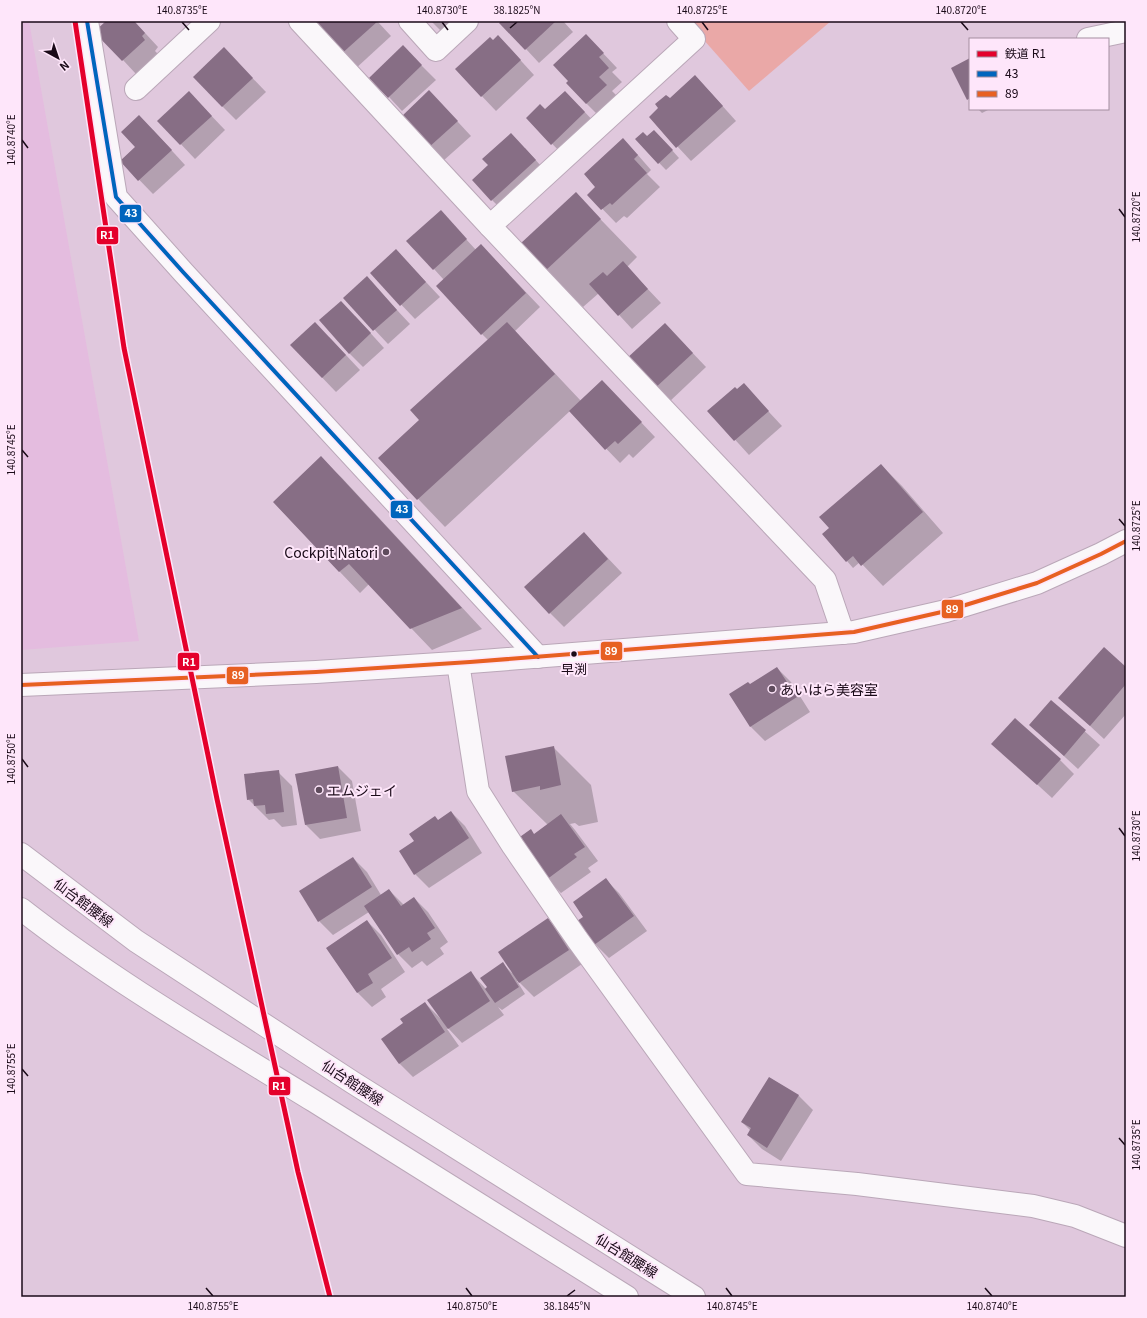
<svg xmlns="http://www.w3.org/2000/svg" width="1147" height="1318" font-family="Georgia,'Noto Sans JP',serif">
  <style>
    .built { fill: #e4bcdf }
    .green { fill: #eaa8a7 }
    .shadow { fill: #0003 }
    .building { fill: #876e85 }
    .lines { fill: none; stroke-linecap: round; stroke-linejoin: round }
    .street-casing { stroke: #baa7b8; stroke-width: 24 }
    .secondary-casing { stroke: #baa7b8; stroke-width: 24 }
    .street { stroke: #faf7fa; stroke-width: 22 }
    .secondary { stroke: #faf7fa; stroke-width: 22 }
    .bus-1-casing { stroke: #fee6fa; stroke-width: 7 }
    .bus-2-casing { stroke: #fee6fa; stroke-width: 7 }
    .bus-1 { stroke: #0065bd; stroke-width: 4 }
    .bus-2 { stroke: #e76022; stroke-width: 4 }
    .rail-1-casing { stroke: #fee6fa; stroke-width: 8 }
    .rail-1 { stroke: #e4002b; stroke-width: 5 }
    .ticks { fill: none; stroke: #1a0a18; stroke-width: 1.5 }
    .poi-dot { fill: #5f4c5d; stroke: #fee6fa; stroke-width: 1.5 }
    .bus-dot { fill: #1a0a18; stroke: #fee6fa; stroke-width: 1.5 }
    .labels { text-anchor: middle; dominant-baseline: central; stroke-width: 4; stroke-linejoin: round; paint-order: stroke }
    .bus-label { font-size: 13px; fill: #1a0a18; stroke: #fee6fa }
    .poi-label { font-size: 14px; fill: #1a0a18; stroke: #fee6fa; text-anchor: start }
    .street-label { font-size: 14px; fill: #1a0a18; stroke: #fee6fa }
    .line-badge { stroke: #fee6fa; stroke-width: 1.5 }
    .badge-label { font-size: 11px; text-anchor: middle; font-weight: bold; fill: #fff }
    .neatline { fill: none; stroke: #1a0a18; stroke-width: 1.5 }
    .ticks-label { font-size: 10px; text-anchor: middle; fill: #1a0a18 }
  </style>
  <rect width="100%" height="100%" fill="#e0c8dd"/>
  <!-- built -->
  <polygon class="built" points="21,21 29,21 139,641 21,650"/>
  <!-- green -->
  <polygon class="green" points="687,21 831,21 749,91"/>
  <!-- shadow -->
  <g class="shadow">
    <polygon points="108,21 134,21 158,47 155,51 158,54 136,74 123,60"/>
    <polygon points="320,21 377,21 391,36 354,70"/>
    <polygon points="431,21 464,21 443,33"/>
    <polygon points="503,21 563,21 573,32 539,63 526,49"/>
    <polygon points="493,41 512,51 534,75 496,111 457,70"/>
    <polygon points="599,49 617,68 612,72 622,82 612,91 620,99 600,117 586,103"/>
    <polygon points="417,61 436,80 402,111 389,97"/>
    <polygon points="238,63 266,92 236,120 222,106"/>
    <polygon points="709,91 736,121 691,161 650,117 670,100"/>
    <polygon points="443,106 471,136 443,161 429,147"/>
    <polygon points="579,106 599,127 566,158 527,118 545,110"/>
    <polygon points="203,107 225,130 195,159 159,121"/>
    <polygon points="978,109 990,109 982,113"/>
    <polygon points="153,130 185,165 153,194 121,161"/>
    <polygon points="647,137 661,138 679,158 666,170 636,139"/>
    <polygon points="525,148 549,175 506,214 492,200"/>
    <polygon points="637,154 651,170 647,174 660,187 627,218 624,216 616,223 589,195"/>
    <polygon points="576,194 637,257 627,267 661,303 632,329 599,293 583,307 546,270"/>
    <polygon points="454,226 476,250 481,245 540,307 515,331 581,401 602,381 655,437 633,458 629,454 620,463 570,411 445,527 379,458 420,420 488,340 482,334 444,280 434,269"/>
    <polygon points="396,250 440,297 415,319 371,273"/>
    <polygon points="367,278 410,324 388,344 345,298"/>
    <polygon points="355,316 384,348 363,367 349,353"/>
    <polygon points="665,324 706,367 668,403 654,390"/>
    <polygon points="329,337 360,370 336,392 291,345"/>
    <polygon points="744,385 782,426 749,455 709,411"/>
    <polygon points="321,458 342,478 482,629 432,650 369,584 360,593 340,572 274,502"/>
    <polygon points="881,465 902,486 943,533 883,586 860,562 853,568 847,561 830,528"/>
    <polygon points="584,533 622,573 564,627 550,613"/>
    <polygon points="777,668 791,682 810,712 765,741 751,727 730,694 750,685"/>
    <polygon points="1126,668 1126,714 1104,739 1060,698"/>
    <polygon points="1051,701 1100,745 1078,769 1030,725"/>
    <polygon points="993,744 1060,760 1074,774 1052,798"/>
    <polygon points="553,747 591,785 598,822 579,826 575,823 570,824 575,830 598,861 588,868 591,872 561,893 547,879 535,835 548,825 513,791"/>
    <polygon points="338,767 352,781 361,831 320,839 306,825 296,774"/>
    <polygon points="278,772 292,786 297,825 282,827 274,819 269,820 248,799"/>
    <polygon points="451,812 465,826 482,853 429,888 415,874 415,842 438,821"/>
    <polygon points="353,858 367,872 381,895 389,890 404,905 414,898 428,912 448,942 440,948 444,954 427,966 422,961 412,968 398,954 369,912 333,935 319,921"/>
    <polygon points="605,879 619,893 647,931 609,958 595,944 579,922 585,917"/>
    <polygon points="548,919 562,933 582,964 534,997 518,981 517,981 525,994 502,1010 498,1007 504,1015 462,1043 448,1028 447,1029 459,1046 413,1077 399,1063 404,1024 425,1003 440,1018 470,972 486,989 503,964 512,973"/>
    <polygon points="367,921 381,935 405,972 381,989 386,997 372,1007 358,993 328,948"/>
    <polygon points="770,1078 799,1096 813,1110 781,1161 762,1149 748,1135 751,1131 742,1122"/>
  </g>
  <!-- building -->
  <g class="building">
    <polygon points="106,21 134,21 145,33 142,36 145,40 122,61 94,32"/>
    <polygon points="318,21 378,21 339,56 312,27"/>
    <polygon points="501,21 556,21 525,50 499,23"/>
    <polygon points="586,34 604,53 599,57 609,68 599,77 607,85 586,104 566,83 568,81 553,65"/>
    <polygon points="498,35 521,60 481,97 455,69 490,37 493,40"/>
    <polygon points="403,45 422,65 388,98 369,78"/>
    <polygon points="224,47 253,78 222,107 193,77"/>
    <polygon points="970,58 970,98 967,100 951,68"/>
    <polygon points="695,75 723,106 676,148 649,117 658,108 655,104 666,95 670,98"/>
    <polygon points="429,90 458,121 428,148 400,118"/>
    <polygon points="189,91 212,116 180,145 157,121"/>
    <polygon points="565,91 585,112 551,145 526,118 540,104 545,109"/>
    <polygon points="139,115 172,150 138,181 120,161 135,147 121,132"/>
    <polygon points="654,130 673,150 658,164 635,139 643,132 647,136"/>
    <polygon points="511,133 536,160 491,201 472,180 488,165 482,159"/>
    <polygon points="623,138 638,155 634,159 647,173 612,205 610,203 601,210 587,195 595,187 584,174"/>
    <polygon points="576,192 601,219 545,271 520,244"/>
    <polygon points="441,210 467,239 433,270 406,241"/>
    <polygon points="481,244 526,293 481,335 436,286"/>
    <polygon points="396,249 426,282 400,306 370,273"/>
    <polygon points="623,261 648,289 618,316 589,284 603,272 607,276"/>
    <polygon points="367,276 397,310 373,331 343,298"/>
    <polygon points="341,301 371,333 349,354 319,320"/>
    <polygon points="315,322 346,355 322,378 290,345"/>
    <polygon points="507,322 555,374 417,500 378,458 419,420 410,410"/>
    <polygon points="665,323 693,353 653,390 625,360"/>
    <polygon points="602,380 642,422 618,444 615,441 605,450 569,411"/>
    <polygon points="744,383 769,411 734,441 707,411 735,387 737,389"/>
    <polygon points="321,456 462,608 410,629 349,564 339,572 273,502"/>
    <polygon points="881,464 923,512 861,566 853,556 846,562 822,534 829,528 819,517"/>
    <polygon points="584,532 608,559 549,614 524,587"/>
    <polygon points="1104,647 1126,667 1126,684 1090,726 1058,698"/>
    <polygon points="777,667 797,697 750,727 729,694 748,682 750,684"/>
    <polygon points="1051,700 1086,730 1064,756 1029,725"/>
    <polygon points="1015,718 1061,759 1037,785 991,744"/>
    <polygon points="554,746 561,785 540,790 540,786 512,792 505,756"/>
    <polygon points="338,766 347,818 305,825 295,774"/>
    <polygon points="279,770 284,812 266,814 265,805 254,806 253,799 247,800 244,774"/>
    <polygon points="451,811 469,838 414,875 399,851 414,841 409,834 435,816 438,820"/>
    <polygon points="561,814 585,847 574,854 577,857 546,880 517,839 531,829 534,834"/>
    <polygon points="353,857 372,887 318,922 299,891"/>
    <polygon points="606,878 634,916 594,945 577,921 583,917 573,902"/>
    <polygon points="389,889 401,906 414,897 435,928 427,933 431,939 412,952 409,947 397,955 364,906"/>
    <polygon points="548,918 569,950 519,983 498,952"/>
    <polygon points="367,920 392,958 368,974 373,983 357,993 326,948"/>
    <polygon points="503,962 519,987 495,1003 485,989 487,987 480,978"/>
    <polygon points="471,971 490,1001 448,1029 427,1000"/>
    <polygon points="425,1002 445,1032 399,1064 381,1039 403,1023 400,1019"/>
    <polygon points="769,1077 799,1095 767,1148 747,1135 751,1128 741,1122"/>
  </g>
  <g class="lines">
    <!-- street casing -->
    <g class="street-casing">
      <g id="street">
        <polyline points="87,21 116,197 183,272 538,657"/>
        <polyline points="300,21 490,226"/>
        <polyline points="410,21 436,50 467,21"/>
        <polyline points="678,21 694,39 490,226 825,580 843,633"/>
        <polyline points="1088,39 1126,31"/>
        <polyline points="136,89 209,21"/>
        <polyline points="458,663 478,791 513,846 577,939 747,1174 857,1184 1033,1206 1075,1216 1126,1236"/>
      </g>
    </g>
    <!-- secondary casing -->
    <g class="secondary-casing">
      <g id="secondary">
        <polyline points="21,685 316,672 470,662 854,632 946,611 1037,583 1101,554 1126,541"/>
        <polyline points="21,854 136,941 352,1082 694,1297"/>
        <path d="M21,909C113,981 215,1040 314,1101C419,1166 523,1232 627,1297"/>
      </g>
    </g>
    <!-- street -->
    <use href="#street" class="street"/>
    <!-- secondary -->
    <use href="#secondary" class="secondary"/>
    <!-- bus-1 casing -->
    <g class="bus-1-casing">
      <polyline id="bus-1" points="87,21 116,197 183,272 538,657"/>
    </g>
    <!-- bus-2 casing -->
    <g class="bus-2-casing">
      <polyline id="bus-2" points="21,685 316,672 470,662 854,632 946,611 1037,583 1101,554 1126,541"/>
    </g>
    <!-- bus-1 -->
    <use href="#bus-1" class="bus-1"/>
    <!-- bus-2 -->
    <use href="#bus-2" class="bus-2"/>
    <!-- rail-1 casing -->
    <g class="rail-1-casing">
      <polyline id="rail-1" points="75,21 124,348 217,799 298,1172 330,1297"/>
    </g>
    <!-- rail-1 -->
    <use href="#rail-1" class="rail-1"/>
  </g>
  <!-- ticks -->
  <path class="ticks" d="M182,22L189,30M442,22L448,30M702,22L708,30M961,22L968,30M510,28L517,22M22,140L28,148M1119,209L1125,217M22,450L28,457M1119,519L1125,526M22,759L28,767M1119,828L1125,836M22,1069L28,1076M1119,1138L1125,1145M206,1288L213,1296M466,1288L472,1296M726,1288L732,1296M985,1288L992,1296M567,1296L575,1290"/>
  <!-- markers -->
  <g class="poi-dot">
    <circle cx="386" cy="552" r="4"/>
    <circle cx="772" cy="689" r="4"/>
    <circle cx="319" cy="790" r="4"/>
  </g>
  <circle class="bus-dot" cx="574" cy="654" r="3.5"/>
  <g class="labels">
    <!-- bus labels -->
    <g class="bus-label">
      <text x="574" y="668">早渕</text>
    </g>
    <!-- poi labels -->
    <g class="poi-label">
      <text x="378" y="552" text-anchor="end">Cockpit Natori</text>
      <text x="780" y="689">あいはら美容室</text>
      <text x="327" y="790">エムジェイ</text>
    </g>
    <!-- street labels -->
    <g class="street-label">
      <text transform="translate(84 902) rotate(37)">仙台館腰線</text>
      <text transform="translate(353 1082) rotate(33)">仙台館腰線</text>
      <text transform="translate(627 1255) rotate(32)">仙台館腰線</text>
    </g>
  </g>
  <g class="line-badge">
    <rect x="119" y="204" width="23" height="19" rx="4" fill="#0065bd"/>
    <rect x="96" y="226" width="23" height="19" rx="4" fill="#e4002b"/>
    <rect x="390" y="500" width="23" height="19" rx="4" fill="#0065bd"/>
    <rect x="941" y="599" width="23" height="20" rx="4" fill="#e76022"/>
    <rect x="600" y="641" width="23" height="20" rx="4" fill="#e76022"/>
    <rect x="177" y="652" width="23" height="19" rx="4" fill="#e4002b"/>
    <rect x="226" y="666" width="23" height="19" rx="4" fill="#e76022"/>
    <rect x="268" y="1076" width="23" height="20" rx="4" fill="#e4002b"/>
  </g>
  <g class="badge-label">
    <text x="131" y="217">43</text>
    <text x="107" y="239">R1</text>
    <text x="402" y="513">43</text>
    <text x="952" y="613">89</text>
    <text x="611" y="655">89</text>
    <text x="189" y="666">R1</text>
    <text x="238" y="679">89</text>
    <text x="279" y="1090">R1</text>
  </g>
  <!-- border -->
  <rect width="1147" height="1318" fill="none" stroke="#fee6fa" stroke-width="44"/>
  <!-- legend -->
  <rect x="969" y="38" width="140" height="72" fill="#fee6fa" stroke="#a38ea0"/>
  <rect x="977" y="51" width="20" height="6" fill="#e4002b" stroke="#a38ea0"/>
  <text x="1005" y="58" font-size="12" fill="#1a0a18">鉄道 R1</text>
  <rect x="977" y="71" width="20" height="6" fill="#0065bd" stroke="#a38ea0"/>
  <text x="1005" y="78" font-size="12" fill="#1a0a18">43</text>
  <rect x="977" y="91" width="20" height="6" fill="#e76022" stroke="#a38ea0"/>
  <text x="1005" y="98" font-size="12" fill="#1a0a18">89</text>
  <!-- north arrow -->
  <g transform="translate(58 58) rotate(140)" stroke="#fee6fa" stroke-width="3" paint-order="stroke">
  <path d="M0-3L7 15L0 10L-7 15Z" fill="#1a0a18"/>
  <text y="-6" font-size="11" font-weight="bold" text-anchor="middle" fill="#1a0a18">N</text>
  </g>
  <rect x="22" y="22" width="1103" height="1274" class="neatline"/>
  <g class="ticks-label">
    <text x="182" y="14">140.8735°E</text>
    <text x="442" y="14">140.8730°E</text>
    <text x="517" y="14">38.1825°N</text>
    <text x="702" y="14">140.8725°E</text>
    <text x="961" y="14">140.8720°E</text>
    <text transform="translate(11 140) rotate(-90)" y="4">140.8740°E</text>
    <text transform="translate(1136 217) rotate(-90)" y="4">140.8720°E</text>
    <text transform="translate(11 450) rotate(-90)" y="4">140.8745°E</text>
    <text transform="translate(1136 526) rotate(-90)" y="4">140.8725°E</text>
    <text transform="translate(11 759) rotate(-90)" y="4">140.8750°E</text>
    <text transform="translate(1136 836) rotate(-90)" y="4">140.8730°E</text>
    <text transform="translate(11 1069) rotate(-90)" y="4">140.8755°E</text>
    <text transform="translate(1136 1145) rotate(-90)" y="4">140.8735°E</text>
    <text x="213" y="1310">140.8755°E</text>
    <text x="472" y="1310">140.8750°E</text>
    <text x="567" y="1310">38.1845°N</text>
    <text x="732" y="1310">140.8745°E</text>
    <text x="992" y="1310">140.8740°E</text>
  </g>
</svg>
